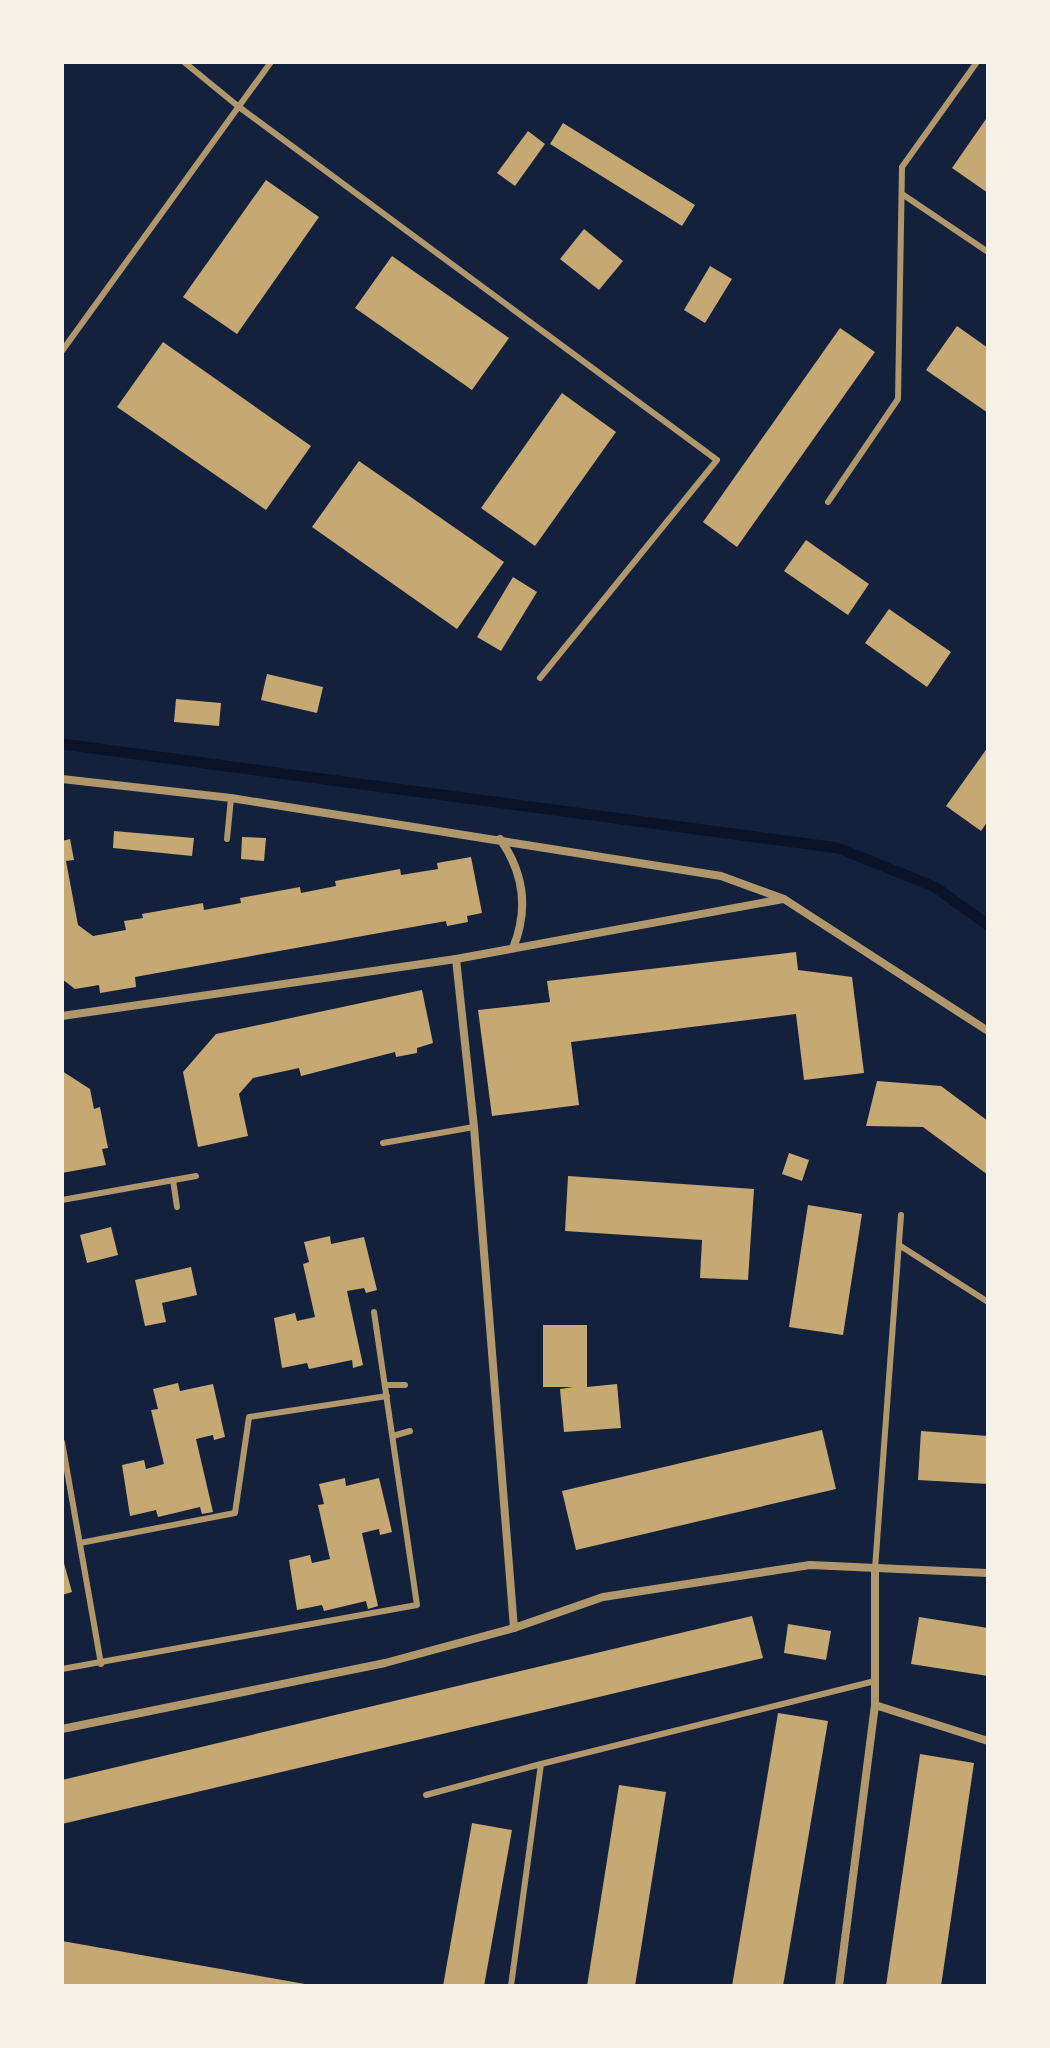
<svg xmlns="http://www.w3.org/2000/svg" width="1050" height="2048" font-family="'Exo 2',sans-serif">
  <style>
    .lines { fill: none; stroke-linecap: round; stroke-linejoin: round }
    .stream { stroke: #0b132b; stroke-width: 11 }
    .building { fill: #c6a872 }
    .service { stroke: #b1986c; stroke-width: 6 }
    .minor { stroke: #b1986c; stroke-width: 8 }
  </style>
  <rect width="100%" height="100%" fill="#14213d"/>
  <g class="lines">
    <!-- stream -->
    <polyline class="stream" points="62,744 838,848 935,887 988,925"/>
  </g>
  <!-- building -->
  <g class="building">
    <polygon points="986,119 988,121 988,193 952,168"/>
    <polygon points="563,123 695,205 682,226 550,144"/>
    <polygon points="528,131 545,144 515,186 497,173"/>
    <polygon points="266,180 319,217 237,334 183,297"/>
    <polygon points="584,229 623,261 599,290 560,259"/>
    <polygon points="392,256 509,338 472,390 355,308"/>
    <polygon points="710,266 732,279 705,323 684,310"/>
    <polygon points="957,326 988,348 988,413 926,370"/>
    <polygon points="840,328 875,352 737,547 703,522"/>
    <polygon points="163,342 311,446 266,510 117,407"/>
    <polygon points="562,393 616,432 535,546 481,508"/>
    <polygon points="359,461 504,562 457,629 312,527"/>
    <polygon points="806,540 869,584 848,615 784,571"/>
    <polygon points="513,577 537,592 501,651 477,637"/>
    <polygon points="889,609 951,652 927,687 865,643"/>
    <polygon points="267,674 323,687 317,713 261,700"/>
    <polygon points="176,699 221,703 219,726 174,722"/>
    <polygon points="988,747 988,821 981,831 946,806"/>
    <polygon points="114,831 194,838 192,856 113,848"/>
    <polygon points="242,837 266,838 264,861 241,859"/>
    <polygon points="70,839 74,860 66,861 78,925 93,936 126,930 124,921 143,918 142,914 203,903 204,910 241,903 240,898 300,887 301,893 336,886 335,881 400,869 401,875 438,869 437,863 471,857 482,913 467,916 468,922 447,926 446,921 135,977 136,987 100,993 99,985 75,989 62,979 62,841"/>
    <polygon points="796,952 798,970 852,977 864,1073 804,1080 796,1014 571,1042 579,1105 492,1116 478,1010 550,1002 547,981"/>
    <polygon points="422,990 433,1043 417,1048 417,1053 396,1057 395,1052 301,1076 299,1068 253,1078 239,1094 248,1136 198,1147 183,1072 216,1034"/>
    <polygon points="62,1071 90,1089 94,1109 100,1107 108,1148 102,1149 106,1165 62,1173"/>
    <polygon points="877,1081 941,1086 988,1121 988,1175 923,1127 866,1126"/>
    <polygon points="789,1153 809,1160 802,1181 782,1174"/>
    <polygon points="568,1176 754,1189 748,1280 700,1278 702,1240 565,1231"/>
    <polygon points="808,1205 862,1214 843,1335 789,1327"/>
    <polygon points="111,1227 118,1255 87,1263 80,1235"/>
    <polygon points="330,1236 331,1244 364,1237 377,1290 366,1293 364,1288 347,1291 363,1365 353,1368 352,1360 309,1369 307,1363 282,1368 274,1318 295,1313 297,1321 315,1317 303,1264 309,1262 304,1242"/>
    <polygon points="191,1267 197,1295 162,1303 166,1322 145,1326 135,1280"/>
    <polygon points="543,1325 587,1325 587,1387 617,1384 621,1428 564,1432 560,1389 573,1387 543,1387"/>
    <polygon points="178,1383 180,1391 213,1384 225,1437 214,1440 213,1435 196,1439 213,1512 202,1514 200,1507 158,1517 156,1510 130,1516 122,1465 144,1460 146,1469 164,1464 151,1410 158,1409 153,1389"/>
    <polygon points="822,1430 836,1489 576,1550 562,1491"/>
    <polygon points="921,1431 988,1436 988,1484 918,1480"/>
    <polygon points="345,1478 346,1486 379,1478 392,1532 380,1535 379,1529 362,1533 378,1606 368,1609 366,1601 324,1611 322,1605 297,1610 289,1560 310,1555 312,1563 330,1559 318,1505 324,1504 319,1484"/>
    <polygon points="62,1556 72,1592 62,1595"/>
    <polygon points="752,1616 763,1658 62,1824 62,1780"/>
    <polygon points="919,1617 988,1628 988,1676 911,1664"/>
    <polygon points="788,1624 831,1631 826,1660 784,1653"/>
    <polygon points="778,1713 828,1721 783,1986 732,1986"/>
    <polygon points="920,1754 974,1763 941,1986 886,1986"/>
    <polygon points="619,1785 666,1792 635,1986 587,1986"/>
    <polygon points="472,1823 512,1830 484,1986 443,1986"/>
    <polygon points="62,1941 305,1984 305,1986 62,1986"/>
  </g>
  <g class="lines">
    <!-- service -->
    <g class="service">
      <polyline points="184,62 239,107 717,460 540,678"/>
      <polyline points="902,194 988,252"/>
      <polyline points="62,351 271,62"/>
      <polyline points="828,502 898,399 902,167 977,62"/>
      <polyline points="227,839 231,798"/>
      <polyline points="383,1143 474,1127"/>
      <polyline points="173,1180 177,1207"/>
      <polyline points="62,1200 196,1176"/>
      <polyline points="899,1245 988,1302"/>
      <polyline points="386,1385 405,1385"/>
      <polyline points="393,1436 410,1431"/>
      <polyline points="62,1442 101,1664"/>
      <polyline points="80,1543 235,1513 249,1417 387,1396"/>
      <polyline points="875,1569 901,1215"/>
      <polyline points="62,1669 417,1605 374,1312"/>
      <polyline points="426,1795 541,1764"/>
      <polyline points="511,1986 541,1764 875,1681"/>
    </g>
    <!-- minor -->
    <g class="minor">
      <polyline points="62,779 231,798 721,876 784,899 988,1031"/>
      <path d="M500,839C524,873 529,909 513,948"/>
      <polyline points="456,959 474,1127 514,1628"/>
      <polyline points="62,1016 456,959 783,899"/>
      <polyline points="875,1705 988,1741"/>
      <polyline points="62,1729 385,1663 514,1628 603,1597 810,1565 988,1573"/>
      <polyline points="839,1986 875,1705 875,1569"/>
    </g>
  </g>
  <!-- border -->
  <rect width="1050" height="2048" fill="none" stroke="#f6f1e7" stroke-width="128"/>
</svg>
